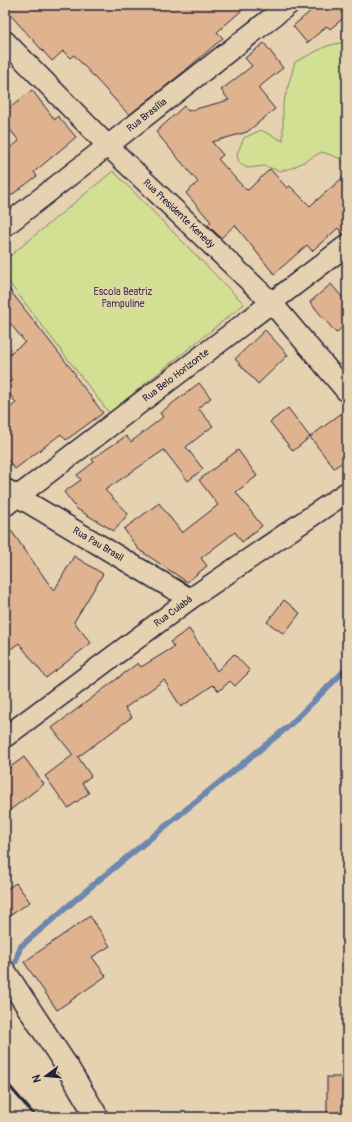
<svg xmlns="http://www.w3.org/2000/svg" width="352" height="1122" font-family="Pangolin,sans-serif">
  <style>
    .green { fill: #d3e093; stroke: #7a8167 }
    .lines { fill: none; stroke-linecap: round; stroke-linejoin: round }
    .stream { stroke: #6d88ae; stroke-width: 6 }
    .building { fill: #e0b390; stroke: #22223b }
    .minor-casing { stroke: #22223b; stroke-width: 23 }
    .secondary-casing { stroke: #22223b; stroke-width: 25 }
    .minor { stroke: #e6d2b0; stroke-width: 20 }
    .secondary { stroke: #e6d2b0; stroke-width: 22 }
    .rail { stroke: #22223b; stroke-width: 3 }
    .labels { text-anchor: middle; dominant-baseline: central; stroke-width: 3.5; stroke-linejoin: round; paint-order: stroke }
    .street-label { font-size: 10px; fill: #22223b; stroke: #e6d2b0 }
    .park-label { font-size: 10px; fill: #3d3e48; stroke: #e6d2b0 }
  </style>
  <rect width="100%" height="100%" fill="#e6d2b0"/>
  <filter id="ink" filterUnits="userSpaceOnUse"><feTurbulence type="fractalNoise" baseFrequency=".025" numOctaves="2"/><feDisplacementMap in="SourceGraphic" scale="8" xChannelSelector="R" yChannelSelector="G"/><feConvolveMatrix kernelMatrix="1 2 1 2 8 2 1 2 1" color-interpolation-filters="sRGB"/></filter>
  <g filter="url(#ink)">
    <!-- green -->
    <g class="green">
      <polygon points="344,42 347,44 347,166 339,158 322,152 292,168 280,171 264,166 247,168 239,163 237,154 244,138 261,130 283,141 283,104 295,62 327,46"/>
      <polygon points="113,171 244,304 109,413 5,277 5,260"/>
    </g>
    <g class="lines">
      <!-- stream -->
      <polyline class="stream" points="16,961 20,947 94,884 289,726 347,668"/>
    </g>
    <!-- building -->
    <g class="building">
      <polygon points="5,5 248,5 217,32 223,38 181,74 129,115 74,55 70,58 63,51 52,61 5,9"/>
      <polygon points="318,5 338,5 346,16 330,29 327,26 307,43 293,26"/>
      <polygon points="264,43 283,68 258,88 275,109 247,132 212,142 223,155 218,159 245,189 248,190 270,169 287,188 290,186 310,206 347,174 347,234 343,234 338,228 312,251 307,245 274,274 235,225 221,238 208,225 211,222 186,193 198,182 156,132 184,106 188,111 229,100 221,90 252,66 245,58"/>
      <polygon points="32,90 55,120 58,116 76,137 34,172 37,176 5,200 5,152 19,141 5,123 5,112"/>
      <polygon points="5,284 76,375 75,376 103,413 66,440 61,434 15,469 5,457 5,412 16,403 5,387 12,380 5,371 5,357 25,342 5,317"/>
      <polygon points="331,284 347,303 347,323 336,333 310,302"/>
      <polygon points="265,330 288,355 258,384 235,359"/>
      <polygon points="199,383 211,398 198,408 213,426 186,447 203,469 188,481 164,450 105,490 128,514 114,531 77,509 64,492 81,480 77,475 94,462 92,459 126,436 131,442 163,417 160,413"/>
      <polygon points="288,408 310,437 293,451 270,422"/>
      <polygon points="347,409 347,459 334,468 310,437"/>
      <polygon points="238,450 257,476 236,492 262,526 242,542 235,532 201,558 207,566 187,582 138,549 124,529 159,503 182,533 218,505 199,480"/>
      <polygon points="5,522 54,591 74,556 103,574 74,622 91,643 46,678 19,643 5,653"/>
      <polygon points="284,600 300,613 284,634 267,622"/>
      <polygon points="189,629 217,671 234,654 250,671 235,686 230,681 219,691 213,685 181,707 164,680 125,708 132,717 78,757 91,776 82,783 89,793 68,808 45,776 73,755 52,728 138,663 141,667 174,647 170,642"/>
      <polygon points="24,757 44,784 5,814 5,771"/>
      <polygon points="16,883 30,902 5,919 5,890"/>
      <polygon points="90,916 110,946 92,957 106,976 57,1010 24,962"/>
      <rect x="327" y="1077" width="20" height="40"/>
    </g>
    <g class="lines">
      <!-- minor casing -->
      <g class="minor-casing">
        <g id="minor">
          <path id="s1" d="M5,41L108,146L271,302L347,392"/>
          <path id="s2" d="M5,226L288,5"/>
          <path id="s3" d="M7,490L190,599"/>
          <path id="s4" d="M5,506L347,245"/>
          <path id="s5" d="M5,737L190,599L347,492"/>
        </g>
      </g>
      <!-- secondary casing -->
      <g class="secondary-casing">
        <polyline id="secondary" points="5,972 66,1065 97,1117"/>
      </g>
      <!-- minor -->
      <use href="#minor" class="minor"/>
      <!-- secondary -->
      <use href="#secondary" class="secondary"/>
      <!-- rail -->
      <polyline class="rail" points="5,1081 36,1117"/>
    </g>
  </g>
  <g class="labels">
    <!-- street labels -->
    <g class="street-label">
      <text stroke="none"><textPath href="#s2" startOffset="180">Rua Brasília</textPath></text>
      <text stroke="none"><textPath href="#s1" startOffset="245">Rua Presidente Kenedy</textPath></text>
      <text stroke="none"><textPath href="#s4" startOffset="215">Rua Belo Horizonte</textPath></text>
      <text stroke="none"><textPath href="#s3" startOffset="106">Rua Pau Brasil</textPath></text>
      <text stroke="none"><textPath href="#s5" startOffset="210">Rua Cuiabá</textPath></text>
    </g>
    <!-- park labels -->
    <g class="park-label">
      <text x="123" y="292">Escola Beatriz<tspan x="123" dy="12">Pampuline</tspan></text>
    </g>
  </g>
  <!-- margin -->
  <rect width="352" height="1122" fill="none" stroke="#e6d2b0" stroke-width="20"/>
  <rect x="10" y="10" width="332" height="1102" fill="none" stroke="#22223b" stroke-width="1.5" filter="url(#ink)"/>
  <!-- north arrow -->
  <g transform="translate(46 1076) rotate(254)" stroke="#e6d2b0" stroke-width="3" paint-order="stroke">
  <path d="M0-3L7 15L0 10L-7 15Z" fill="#22223b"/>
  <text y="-6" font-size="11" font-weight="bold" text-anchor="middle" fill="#22223b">N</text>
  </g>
</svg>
